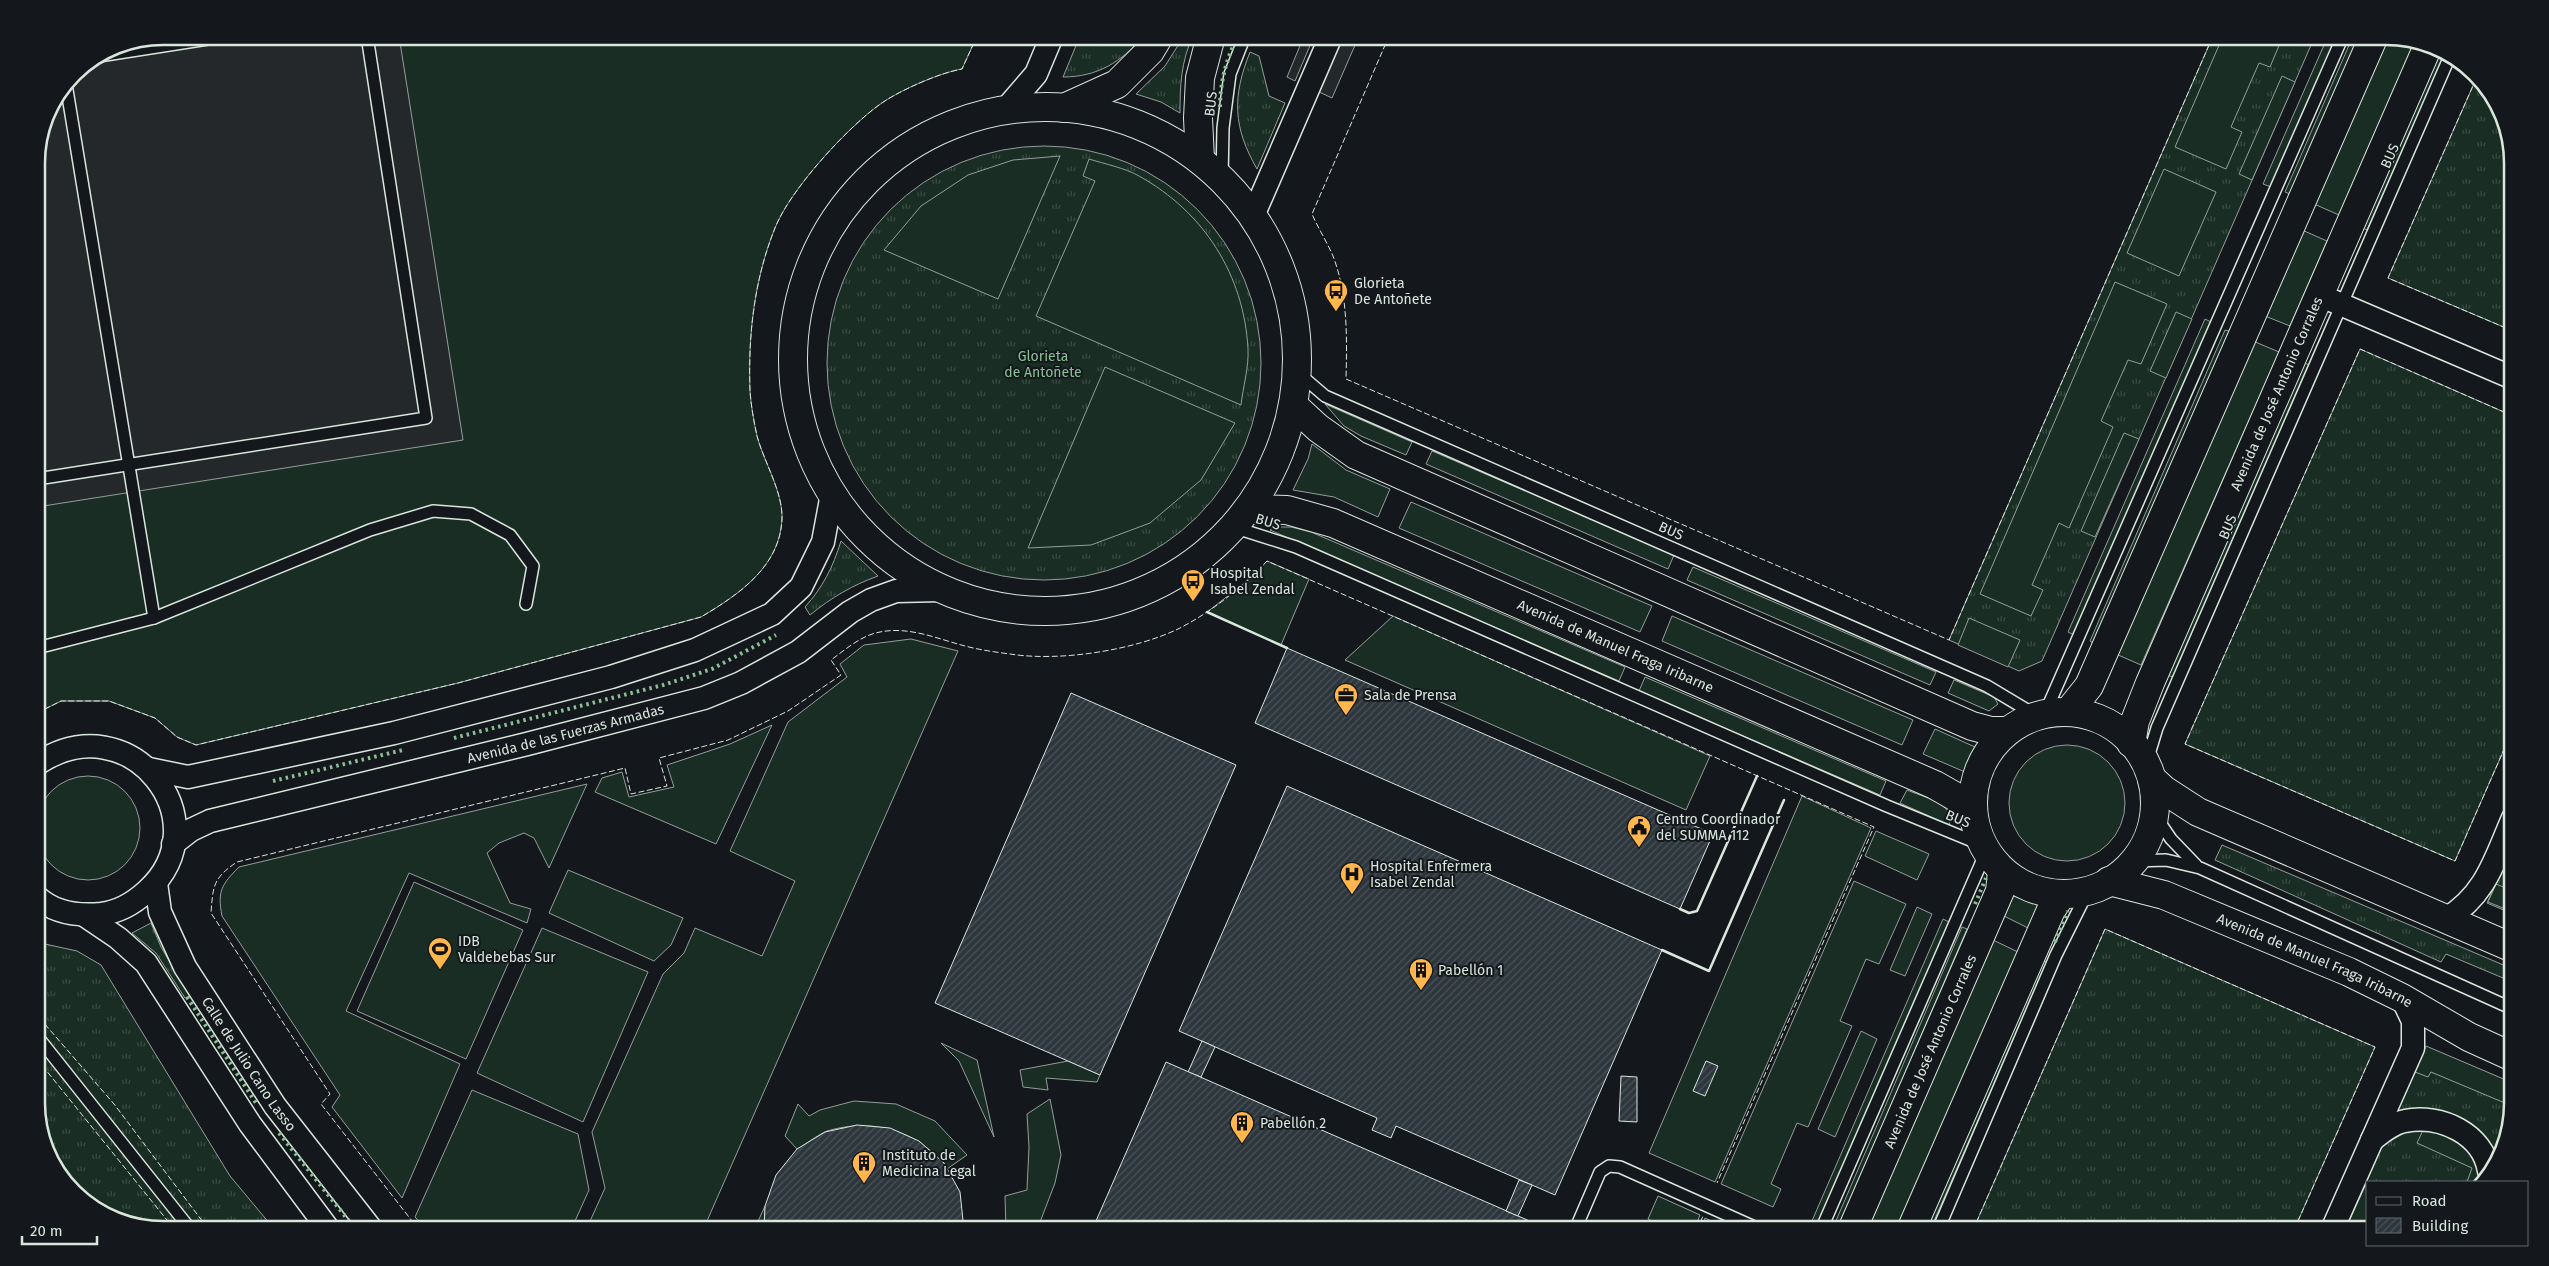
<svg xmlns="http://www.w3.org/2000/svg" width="2549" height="1266" font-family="'Fira Sans',sans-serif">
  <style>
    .grass { fill: url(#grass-tufts); stroke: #939e99 }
    .garden { fill: #1a2d24; stroke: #939e99 }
    .parking { fill: #24282b; stroke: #939e99 }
    .building { fill: url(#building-hatch); stroke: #d8e6dc }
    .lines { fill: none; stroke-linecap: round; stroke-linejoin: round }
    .lane-casing { stroke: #d8e6dc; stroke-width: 14 }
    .street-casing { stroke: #d8e6dc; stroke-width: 25 }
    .secondary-casing { stroke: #d8e6dc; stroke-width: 30 }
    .lane { stroke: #14181c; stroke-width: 11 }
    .street { stroke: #14181c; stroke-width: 22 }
    .secondary { stroke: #14181c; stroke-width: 28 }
    .hedge { stroke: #8ac095; stroke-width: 4; stroke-dasharray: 2.5 4; stroke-linecap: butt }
    .fence { stroke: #d8e6dc; stroke-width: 1; stroke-dasharray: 6 2.5; stroke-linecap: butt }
    .wall { stroke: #d8e6dc; stroke-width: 2.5 }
    .labels { text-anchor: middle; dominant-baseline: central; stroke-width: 4; stroke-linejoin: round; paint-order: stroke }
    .street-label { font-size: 14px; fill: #d8e6dc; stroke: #14181c }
    .poi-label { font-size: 14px; fill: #d8e6dc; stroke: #14181c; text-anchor: start }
    .park-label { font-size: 14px; fill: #8ac095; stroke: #14181c }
    .rim { fill: none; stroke: #d8e6dc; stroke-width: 2.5 }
  </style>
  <defs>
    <pattern id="grass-tufts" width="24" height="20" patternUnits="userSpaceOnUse" patternTransform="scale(1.25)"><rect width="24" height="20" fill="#1a2d24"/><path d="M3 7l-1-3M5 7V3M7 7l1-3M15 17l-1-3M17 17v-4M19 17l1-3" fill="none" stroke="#3b4b43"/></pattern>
    <pattern id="building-hatch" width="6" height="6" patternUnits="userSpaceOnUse" patternTransform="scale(1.25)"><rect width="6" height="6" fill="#2c363c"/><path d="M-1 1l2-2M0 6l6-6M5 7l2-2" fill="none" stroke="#4a5358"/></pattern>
  </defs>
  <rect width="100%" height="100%" fill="#14181c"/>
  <!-- grass -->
  <g class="grass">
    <path d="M1080,36H1143C1122,62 1097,77 1063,77Z"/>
    <path d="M1184,36H1193C1181,61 1180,86 1180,113L1161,102L1136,94L1165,66Z"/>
    <polygon points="2213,36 2315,36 2042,661 2019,671 1949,640"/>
    <path d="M1250,52L1259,56L1269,96L1285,103L1257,169C1233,127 1232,97 1250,52Z"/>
    <polygon points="2476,79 2492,93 2512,155 2513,331 2388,278"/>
    <circle cx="1044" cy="363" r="217"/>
    <polygon points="2360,349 2513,416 2513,729 2455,861 2185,744"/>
    <path d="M841,541L878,576C853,585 832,597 810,615L805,607C823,587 833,567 841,541Z"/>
    <polygon points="2513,844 2513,914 2487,903"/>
    <polygon points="2222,845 2508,967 2503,978 2446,954 2441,962 2215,860"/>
    <polygon points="151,923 161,947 190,996 185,998 156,953 132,933"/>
    <polygon points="2105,929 2375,1047 2294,1230 1973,1230"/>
    <polygon points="37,939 45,944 77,951 101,965 230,1176 275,1230 163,1230 107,1217 58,1174 37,1112"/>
    <path d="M2424,1051L2513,1090C2513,1121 2500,1159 2479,1182H2368V1230H2345Z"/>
  </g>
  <!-- garden -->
  <g class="garden">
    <path d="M163,36H977L962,69C939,73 898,91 879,105C846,129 790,190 775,228C754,280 748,336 750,391C751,406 754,422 757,436C764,462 783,492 782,519C780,567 738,595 701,617L458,683L196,745L177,737L155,718L109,701H61L37,713V155L49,107L73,73L115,46Z"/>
    <polygon points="1270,36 1294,36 1290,45"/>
    <polygon points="2223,36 2283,36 2270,67 2259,63 2231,127 2242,132 2226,169 2175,147"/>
    <polygon points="2328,36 2337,36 2271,187 2263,184"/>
    <polygon points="2353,36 2359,36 2290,194 2285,192"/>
    <polygon points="2387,36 2414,43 2339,215 2314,204"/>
    <polygon points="2442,49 2446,52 2367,230 2363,228"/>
    <polygon points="2282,76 2295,82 2252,180 2239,174"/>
    <polygon points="1060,156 998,299 884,250 921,206 968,175 1013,160"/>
    <path d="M1089,159C1105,164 1125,168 1139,176C1204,212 1244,275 1248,349C1249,367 1243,387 1241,405L1036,316L1095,181L1083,176Z"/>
    <polygon points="2164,169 2216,192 2179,276 2127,253"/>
    <polygon points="2302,230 2327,241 2290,326 2265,316"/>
    <polygon points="2115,282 2167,304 2141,364 2128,360 2101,421 2113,427 2069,528 2059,523 2032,585 2043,590 2031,616 1980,594"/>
    <polygon points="2176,312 2192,319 2166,378 2150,371"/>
    <polygon points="2205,319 2211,322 2074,635 2068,632"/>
    <polygon points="2225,330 2229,331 2093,643 2090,641"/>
    <polygon points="2253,341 2279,352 2141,665 2116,654"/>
    <polygon points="2303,362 2309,365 2173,677 2167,675"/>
    <polygon points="1105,367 1235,423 1201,480 1150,523 1091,545 1028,548"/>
    <polygon points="1325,404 1412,442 1406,455 1361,436 1344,426"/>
    <polygon points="2124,433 2139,439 2095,537 2081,531"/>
    <polygon points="1312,444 1346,470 1390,489 1378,517 1334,497 1293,490 1308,459"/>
    <polygon points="1432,451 1674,555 1668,569 1426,464"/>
    <polygon points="1411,502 1652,606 1640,632 1399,528"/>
    <polygon points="1275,527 1291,527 1311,532 1625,667 1619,681 1270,530"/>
    <polygon points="1267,561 1309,579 1281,645 1207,612 1251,578"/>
    <polygon points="1693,567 1936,672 1930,685 1687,580"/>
    <polygon points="1393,616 1710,756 1686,810 1345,660"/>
    <polygon points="1672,616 1913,720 1902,745 1662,641"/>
    <polygon points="1969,618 2020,640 2008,667 1958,645"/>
    <polygon points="911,639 958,651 703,1230 586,1230 605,1188 592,1132 663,974 684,953 695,928 762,956 795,881 730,851 788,722 847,677 840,664 864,645"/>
    <polygon points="1645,677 1886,781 1880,795 1639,691"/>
    <polygon points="1954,680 1994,697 1998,704 1989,711 1948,693"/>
    <polygon points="772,725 716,844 595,792 602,778 622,772 629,797 674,787 667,765 730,744"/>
    <polygon points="1935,729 1975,747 1965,772 1923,754"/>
    <circle cx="2067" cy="803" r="58"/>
    <circle cx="88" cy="828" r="52"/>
    <path d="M587,784L549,868L534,838L524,833L499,843L487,853L510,903L531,909L527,923L409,873L346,1011L460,1064L402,1198L332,1107L340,1095L222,916C217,891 222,884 239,867Z"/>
    <path d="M1907,790C1920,796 1958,804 1949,825L1900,803Z"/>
    <polygon points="1802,796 1871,828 1715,1182 1649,1153"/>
    <polygon points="1876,831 1929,854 1917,880 1865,856"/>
    <polygon points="568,870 683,918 671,945 654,961 549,913"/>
    <polygon points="1854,881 1906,904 1879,964 1866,959 1840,1021 1852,1026 1808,1127 1797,1123 1771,1184 1781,1189 1773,1207 1721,1184"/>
    <polygon points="414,882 523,930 466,1059 357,1011"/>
    <polygon points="2496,884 2513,891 2513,912 2488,902"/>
    <polygon points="2014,893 2039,905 2028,928 2004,916"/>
    <polygon points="1917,907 1932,914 1905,976 1890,970"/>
    <polygon points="1943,919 1949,922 1815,1230 1808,1230"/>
    <polygon points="1962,927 1967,929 1837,1230 1832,1230"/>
    <polygon points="542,928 648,972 583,1122 477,1073"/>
    <polygon points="1993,940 2018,952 1897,1230 1867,1230"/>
    <polygon points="2043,960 2047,962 1930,1230 1926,1230"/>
    <polygon points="1861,1031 1877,1039 1835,1137 1818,1129"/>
    <polygon points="941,1043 977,1060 994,1137 959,1061"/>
    <polygon points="2426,1046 2513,1083 2512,1106 2431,1072 2428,1077 2415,1072"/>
    <polygon points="1068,1061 1100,1075 1097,1082 1046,1078 1048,1090 1023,1087 1020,1070"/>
    <polygon points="472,1090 578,1134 589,1190 571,1230 427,1230 415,1217"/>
    <polygon points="1050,1099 1061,1155 1055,1183 1037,1230 1006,1230 1005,1196 1027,1190 1029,1147 1027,1114"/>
    <path d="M854,1101L896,1104L935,1121L967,1155L947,1169C943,1162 938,1158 932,1152C903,1126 864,1120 827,1131C817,1135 807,1144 797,1149L785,1136L798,1104L809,1116L820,1110Z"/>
    <polygon points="2425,1126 2469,1146 2484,1177 2479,1182 2467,1182 2472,1168 2417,1143"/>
    <polygon points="2366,1184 2368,1221 2364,1230 2345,1230"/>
    <polygon points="1658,1196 1700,1215 1694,1230 1670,1230 1648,1219"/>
    <polygon points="765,1206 764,1230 754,1230"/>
    <polygon points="1705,1218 1731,1230 1700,1230"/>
  </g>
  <!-- parking -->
  <g class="parking">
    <polygon points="163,36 399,36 463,440 37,507 37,155 49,107 73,73 115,46"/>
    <polygon points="1304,36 1314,36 1295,81 1287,77"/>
    <polygon points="1341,36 1359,36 1332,98 1317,91"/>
  </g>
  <!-- building -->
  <g class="building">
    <polygon points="1287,648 1713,834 1680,909 1255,723"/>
    <polygon points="1071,693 1236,765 1100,1075 935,1003"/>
    <polygon points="1287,786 1662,950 1555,1195 1396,1126 1391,1138 1372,1130 1377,1118 1179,1031"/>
    <polygon points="1202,1041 1215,1047 1201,1077 1188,1072"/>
    <polygon points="1706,1061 1718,1066 1705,1096 1693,1091"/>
    <polygon points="1166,1062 1541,1226 1540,1230 1092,1230"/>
    <polygon points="1621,1076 1637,1077 1637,1122 1619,1121"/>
    <polygon points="857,1125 890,1128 919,1141 944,1163 960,1192 964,1230 764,1230 765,1206 776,1175 797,1149 825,1132"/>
    <polygon points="1519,1180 1532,1185 1518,1216 1506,1211"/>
  </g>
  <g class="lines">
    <!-- lane casing -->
    <g class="lane-casing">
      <g id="lane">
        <polyline points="99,56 227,36"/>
        <polyline points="66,84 154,618"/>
        <polyline points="1222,179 1223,128 1230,74 1245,36"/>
        <polyline points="1297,372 1325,396 1987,686 2037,716"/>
        <polyline points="37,479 426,418 367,36"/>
        <polyline points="1233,527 1296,547 1887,806 1982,845"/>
        <polyline points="37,648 154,618 370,530 433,511 471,514 510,535 533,566 526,604"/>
        <polyline points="2045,713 2343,36"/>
        <polyline points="2146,764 2157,728 2450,56"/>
        <polyline points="2154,814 2171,839 2196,865"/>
        <polyline points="2134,861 2166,860 2200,868 2513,1009"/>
        <polyline points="37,1036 191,1230"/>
        <polyline points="1575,1230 1600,1172 1609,1166 1620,1167 1761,1230"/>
        <polyline points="1821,1230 1986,852"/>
        <polyline points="1938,1230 2056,955 2088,891"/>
      </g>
    </g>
    <!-- street casing -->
    <g class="street-casing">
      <g id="street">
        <polyline points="1005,110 1036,74 1052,36"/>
        <polyline points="1253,216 1331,36"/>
        <polyline points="2319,295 2513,378"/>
        <path d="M37,764C130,701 223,822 147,891C134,903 119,912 101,914C78,916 54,913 37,897"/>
        <polyline points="149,769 188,777 394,733 611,677 695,650 772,614 801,587 823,542 832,494"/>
        <path id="s1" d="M173,844L191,830L210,821L527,744L704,698L741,683L798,652L850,612L871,600L896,591L941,590"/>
        <path id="s2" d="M156,883L160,912L185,967L275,1106L372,1230"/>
        <polyline points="84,915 118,938 146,963 250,1124 329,1230"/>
        <path d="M2446,919C2486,895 2495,859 2513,818"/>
        <path d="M2372,1140C2382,1132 2393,1123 2405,1121C2441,1114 2483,1134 2489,1171"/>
        <polyline points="2332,1230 2413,1048 2413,1021 2402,998"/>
      </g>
    </g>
    <!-- secondary casing -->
    <g class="secondary-casing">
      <g id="secondary">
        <circle cx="1045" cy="359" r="252"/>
        <polyline points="1064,108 1117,84 1150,51 1159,36"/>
        <polyline points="1200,160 1198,118 1200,78 1211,36"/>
        <polyline points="1293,405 1318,428 1356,455 1972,726 1991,731 2007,731"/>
        <path id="s3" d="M1248,509L1287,510L1333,523L1935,785L1956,797L1973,813"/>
        <polyline points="2069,711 2089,686 2374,36"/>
        <circle cx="2064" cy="803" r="91"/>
        <path id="s4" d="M2131,743L2135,721L2150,683L2428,46"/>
        <polyline points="2152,779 2164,790 2198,812 2513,948"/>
        <path id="s5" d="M2109,881L2164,895L2349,972L2402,998L2469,1037L2513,1057"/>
        <path id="s6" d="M1852,1230L2000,891L2002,872"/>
        <polyline points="1911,1230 2051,910 2062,894"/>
      </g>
    </g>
    <!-- lane -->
    <use href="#lane" class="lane"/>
    <!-- street -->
    <use href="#street" class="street"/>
    <!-- secondary -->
    <use href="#secondary" class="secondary"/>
    <!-- hedge -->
    <g class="hedge">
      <path d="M1220,107C1220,85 1225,64 1234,44"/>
      <polyline points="454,738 663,685 712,669 776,635"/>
      <polyline points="273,781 403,750"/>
      <polyline points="1975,904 1986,878"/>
      <polyline points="2055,942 2068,911"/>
      <polyline points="187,997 256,1103"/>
      <polyline points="279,1133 356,1230"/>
    </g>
    <!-- fence -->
    <g class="fence">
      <path d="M1389,36L1312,214C1318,228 1327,242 1333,256C1348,295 1347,338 1346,379L1949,640L2213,36"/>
      <polyline points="2476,79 2388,278 2513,331"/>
      <polyline points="2513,416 2360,349 2185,744 2455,861 2513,729"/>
      <path d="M37,713L61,701H109L155,718L177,737L196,745L458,683L701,617C738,595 780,567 782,519C783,492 764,462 757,436C754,422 751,406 750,391C748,336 754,280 775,228C790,190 846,129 879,105C898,91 939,73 962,69L977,36"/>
      <polyline points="37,949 37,950"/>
      <polyline points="37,1009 43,1022 114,1104 209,1230"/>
      <polyline points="37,1059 175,1230"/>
      <path d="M419,1230L321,1104L330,1094L211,913C213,886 213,878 237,862L625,768L631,794L667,786L659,758L728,740L788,711L841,675L831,660C846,649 862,635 880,632C909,626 938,639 965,646C980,650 995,652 1010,654C1060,662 1136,650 1180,628C1213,611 1242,587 1267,561L1874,827L1717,1183"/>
      <polyline points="1697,1230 1703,1216"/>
      <polyline points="1973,1230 2105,929 2375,1047 2294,1230"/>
    </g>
    <!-- wall -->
    <g class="wall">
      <polyline points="1207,612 1287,648"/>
      <polyline points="1680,909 1689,913 1697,911 1757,776"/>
      <polyline points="1662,950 1709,971 1784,800"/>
    </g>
  </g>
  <!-- icons -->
  <defs>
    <g id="bus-pin" transform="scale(1.25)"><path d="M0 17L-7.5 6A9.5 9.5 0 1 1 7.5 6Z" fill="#ffb74d" stroke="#14181c"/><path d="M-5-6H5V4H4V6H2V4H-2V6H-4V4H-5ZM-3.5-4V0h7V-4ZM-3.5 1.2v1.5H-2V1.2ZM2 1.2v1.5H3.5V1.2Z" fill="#111"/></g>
    <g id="office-pin" transform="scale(1.25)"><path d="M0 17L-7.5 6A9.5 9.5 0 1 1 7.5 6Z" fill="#ffb74d" stroke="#14181c"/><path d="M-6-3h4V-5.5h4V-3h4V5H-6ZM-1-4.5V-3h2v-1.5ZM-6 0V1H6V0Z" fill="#111"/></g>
    <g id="civic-pin" transform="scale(1.25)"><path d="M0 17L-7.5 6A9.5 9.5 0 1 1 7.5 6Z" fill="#ffb74d" stroke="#14181c"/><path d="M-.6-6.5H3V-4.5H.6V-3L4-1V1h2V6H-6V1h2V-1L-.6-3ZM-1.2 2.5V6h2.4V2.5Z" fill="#111"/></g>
    <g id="hospital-pin" transform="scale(1.25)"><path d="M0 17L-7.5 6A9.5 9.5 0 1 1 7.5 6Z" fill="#ffb74d" stroke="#14181c"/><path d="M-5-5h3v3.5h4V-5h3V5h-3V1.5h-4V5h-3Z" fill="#111"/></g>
    <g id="stadium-pin" transform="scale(1.25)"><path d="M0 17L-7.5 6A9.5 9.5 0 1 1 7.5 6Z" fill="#ffb74d" stroke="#14181c"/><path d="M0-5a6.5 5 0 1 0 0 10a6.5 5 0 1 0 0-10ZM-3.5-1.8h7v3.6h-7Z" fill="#111"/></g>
    <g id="building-pin" transform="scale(1.25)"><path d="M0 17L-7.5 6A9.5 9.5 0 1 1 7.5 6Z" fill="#ffb74d" stroke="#14181c"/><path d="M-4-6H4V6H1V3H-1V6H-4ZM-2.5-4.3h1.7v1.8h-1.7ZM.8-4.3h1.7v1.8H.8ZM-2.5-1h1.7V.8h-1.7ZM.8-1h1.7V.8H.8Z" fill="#111"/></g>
  </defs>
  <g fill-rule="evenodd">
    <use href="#bus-pin" x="1336" y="291"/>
    <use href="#bus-pin" x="1193" y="581"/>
    <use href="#office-pin" x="1346" y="695"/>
    <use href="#civic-pin" x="1639" y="827"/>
    <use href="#hospital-pin" x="1352" y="874"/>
    <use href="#stadium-pin" x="440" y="949"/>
    <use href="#building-pin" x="1421" y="970"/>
    <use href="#building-pin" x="1242" y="1123"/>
    <use href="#building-pin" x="864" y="1163"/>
  </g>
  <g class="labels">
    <!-- street labels -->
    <g class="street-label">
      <text transform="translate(1211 104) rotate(-83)">BUS</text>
      <text transform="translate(2390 156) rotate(-66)">BUS</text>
      <text stroke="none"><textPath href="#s4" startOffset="379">Avenida de José Antonio Corrales</textPath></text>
      <text transform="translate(1268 522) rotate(17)">BUS</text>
      <text transform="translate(2228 527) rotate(-67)">BUS</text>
      <text transform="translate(1671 531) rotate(24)">BUS</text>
      <text stroke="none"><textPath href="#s3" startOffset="395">Avenida de Manuel Fraga Iribarne</textPath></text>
      <text stroke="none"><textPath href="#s1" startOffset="410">Avenida de las Fuerzas Armadas</textPath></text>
      <text transform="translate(1958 819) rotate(22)">BUS</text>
      <text stroke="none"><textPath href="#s5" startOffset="221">Avenida de Manuel Fraga Iribarne</textPath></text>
      <text stroke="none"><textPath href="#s6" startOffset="195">Avenida de José Antonio Corrales</textPath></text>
      <text stroke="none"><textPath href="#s2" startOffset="206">Calle de Julio Cano Lasso</textPath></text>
    </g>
    <!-- poi labels -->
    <g class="poi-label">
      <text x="1354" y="283">Glorieta<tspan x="1354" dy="16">De Antoñete</tspan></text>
      <text x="1210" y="573">Hospital<tspan x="1210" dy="16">Isabel Zendal</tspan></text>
      <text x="1364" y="695">Sala de Prensa</text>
      <text x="1656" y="819">Centro Coordinador<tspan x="1656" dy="16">del SUMMA 112</tspan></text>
      <text x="1370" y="866">Hospital Enfermera<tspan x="1370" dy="16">Isabel Zendal</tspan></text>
      <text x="458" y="941">IDB<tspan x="458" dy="16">Valdebebas Sur</tspan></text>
      <text x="1438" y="970">Pabellón 1</text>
      <text x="1260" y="1123">Pabellón 2</text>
      <text x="882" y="1155">Instituto de<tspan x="882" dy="16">Medicina Legal</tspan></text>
    </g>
    <!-- park labels -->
    <g class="park-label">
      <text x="1043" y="356">Glorieta<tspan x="1043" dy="16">de Antoñete</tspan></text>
    </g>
  </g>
  <!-- crop -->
  <path d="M0 0H2549V1266H0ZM163 45H2386A118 118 0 0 1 2504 163V1103A118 118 0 0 1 2386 1221H163A118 118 0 0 1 45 1103V163A118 118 0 0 1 163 45Z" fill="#14181c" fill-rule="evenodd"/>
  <path class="rim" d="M163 45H2386A118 118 0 0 1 2504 163V1103A118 118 0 0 1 2386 1221H163A118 118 0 0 1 45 1103V163A118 118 0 0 1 163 45Z"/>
  <!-- legend -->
  <rect x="2366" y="1181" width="162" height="65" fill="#14181c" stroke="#626a69"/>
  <rect x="2376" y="1197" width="25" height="8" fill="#14181c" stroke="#626a69"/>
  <text x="2412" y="1206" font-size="15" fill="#d8e6dc">Road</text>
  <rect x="2376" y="1218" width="25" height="15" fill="url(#building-hatch)" stroke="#626a69"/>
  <text x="2412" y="1231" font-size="15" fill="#d8e6dc">Building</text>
  <!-- scale -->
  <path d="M22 1236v8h75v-8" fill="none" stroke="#d8e6dc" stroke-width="2.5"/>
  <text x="30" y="1236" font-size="15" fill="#d8e6dc" stroke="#14181c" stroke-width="4" paint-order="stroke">20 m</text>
</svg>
